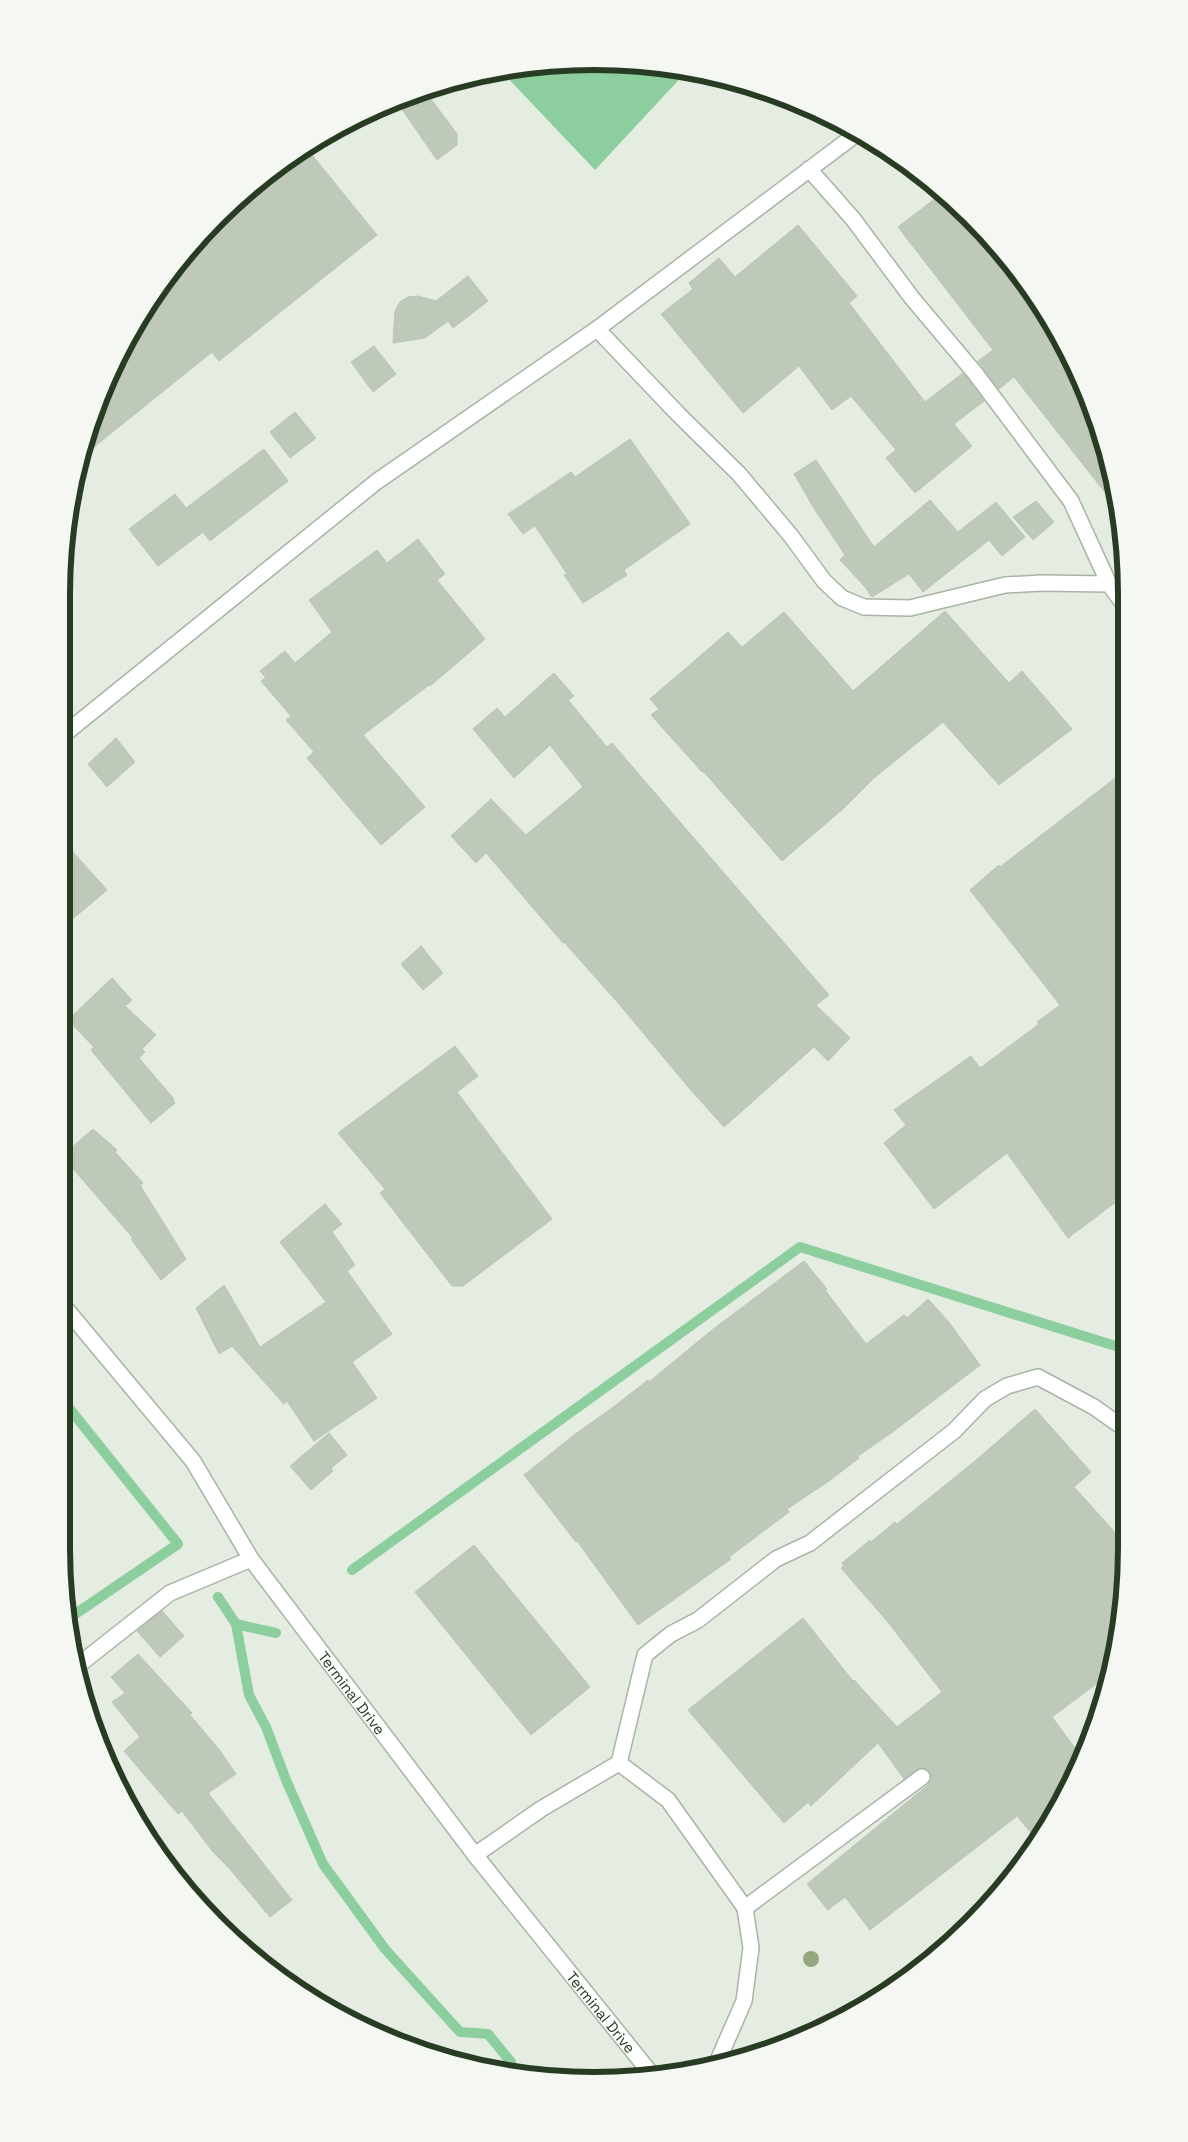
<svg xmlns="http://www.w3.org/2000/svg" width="1188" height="2142" font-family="'Space Grotesk',sans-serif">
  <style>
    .water { fill: #8cce9d }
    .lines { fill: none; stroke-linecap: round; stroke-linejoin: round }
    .stream { stroke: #8cce9d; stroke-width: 10 }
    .building { fill: #bfc9ba; stroke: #bac5b5 }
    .minor-casing { stroke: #a8b4a5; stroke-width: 18 }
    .minor { stroke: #fff; stroke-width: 15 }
    .tree { fill: #94a880 }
    .labels { text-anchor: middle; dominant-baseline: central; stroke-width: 5; stroke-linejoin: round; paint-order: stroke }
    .street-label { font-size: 15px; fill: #273c23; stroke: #f5f8f2 }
    .rim { fill: none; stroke: #273c23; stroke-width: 6 }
  </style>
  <rect width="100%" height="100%" fill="#e5ece2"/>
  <!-- water -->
  <polygon class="water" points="559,62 663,66 687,71 595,170 502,72"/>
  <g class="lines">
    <!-- stream -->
    <g class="stream">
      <polyline points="61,1398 178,1544 68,1619"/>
      <polyline points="352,1570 800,1247 1125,1349"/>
      <polyline points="218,1597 236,1624 249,1695 266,1727 286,1780 323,1864 385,1949 460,2032 488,2034 511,2062 512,2072"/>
      <polyline points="236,1624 276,1633"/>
    </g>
  </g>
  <!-- building -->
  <g class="building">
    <polygon points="425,91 457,134 457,145 437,160 397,102"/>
    <polygon points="308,150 377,235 219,361 212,352 79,459 132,328 193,243"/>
    <polygon points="941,194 970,217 1037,298 1098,422 1119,510 1014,377 999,389 978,361 993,350 898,227"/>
    <polygon points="798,225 857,296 849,303 925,402 963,373 984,401 954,424 972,446 915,493 886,458 896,450 851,396 832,410 799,366 743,413 661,314 693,289 689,283 719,258 735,277"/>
    <polygon points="468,276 488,301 453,328 448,321 425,338 393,343 395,311 400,302 408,297 418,296 436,301"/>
    <polygon points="374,346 396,374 373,392 351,362"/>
    <polygon points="295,412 316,438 290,458 270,432"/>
    <polygon points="630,439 690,524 624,570 627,575 583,603 564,575 567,574 535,526 523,534 508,514 571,472 575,477"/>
    <polygon points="264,449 288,481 210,541 203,532 158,566 129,529 175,494 186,508"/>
    <polygon points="816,460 874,547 930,500 958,532 996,502 1025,537 1002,556 989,540 923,592 909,574 872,597 865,587 840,560 845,555 815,510 794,474"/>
    <polygon points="1036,501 1054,522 1033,540 1013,517"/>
    <polygon points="418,539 445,574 437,580 485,639 430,686 429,685 363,735 425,807 381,845 307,758 314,752 286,720 291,716 261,681 266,678 260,671 285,651 295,663 332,632 309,600 377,550 387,563"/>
    <polygon points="945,611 1009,683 1022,671 1072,729 999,785 943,722 874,778 844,808 782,861 704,772 702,772 651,715 659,709 650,699 728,632 742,647 784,612 853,691"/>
    <polygon points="554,673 574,696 568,700 607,747 612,743 829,995 816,1005 850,1038 828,1061 814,1047 724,1127 689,1088 619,1004 564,942 563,943 486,853 476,863 451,836 491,799 526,835 583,787 550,745 514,778 473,729 497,708 505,717"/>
    <polygon points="116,738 135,762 107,787 88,764"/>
    <polygon points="1123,772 1124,1196 1068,1238 1007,1153 934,1209 884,1143 906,1125 894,1110 971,1056 980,1068 1039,1024 1037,1022 1060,1005 970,890 999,865 1000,867"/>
    <polygon points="62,840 107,890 62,928"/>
    <polygon points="421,946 443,973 423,990 401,964"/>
    <polygon points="112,978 132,1000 125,1006 156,1035 142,1049 145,1052 139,1058 174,1099 173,1100 175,1103 151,1123 91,1050 94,1047 68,1020"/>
    <polygon points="455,1046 478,1076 457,1092 552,1219 463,1286 452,1286 380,1193 385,1189 338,1133"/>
    <polygon points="93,1129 117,1150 115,1152 143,1183 140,1185 186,1259 161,1280 131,1239 133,1238 62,1156"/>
    <polygon points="325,1204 342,1224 332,1232 355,1265 347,1271 392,1334 352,1362 377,1398 314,1441 287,1401 284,1404 232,1346 219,1354 196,1308 224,1285 260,1347 326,1302 280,1242"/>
    <polygon points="804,1261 827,1289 825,1290 866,1344 904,1315 907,1318 928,1299 948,1321 980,1365 894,1431 858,1456 859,1458 829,1481 787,1509 789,1512 729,1557 731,1559 638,1625 577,1541 576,1542 524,1475 574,1435 612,1408 648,1380 649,1382 712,1330"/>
    <polygon points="1035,1409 1091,1472 1074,1487 1112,1529 1126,1547 1126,1583 1111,1673 1052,1717 1080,1755 1056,1814 1038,1841 1017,1816 870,1930 845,1897 828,1910 807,1884 928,1785 931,1776 929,1771 920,1768 904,1779 878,1743 811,1806 808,1802 784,1823 688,1710 803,1618 853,1681 854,1680 897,1727 942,1692 887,1621 841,1568 844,1566 842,1563 870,1540 871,1542 895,1522 897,1524 975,1461"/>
    <polygon points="329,1433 347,1455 331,1468 333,1471 311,1490 290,1466"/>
    <polygon points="474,1545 590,1687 531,1735 415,1592"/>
    <polygon points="162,1611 184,1636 160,1657 137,1631"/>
    <polygon points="138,1654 192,1713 190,1715 221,1752 236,1774 208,1793 292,1900 270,1917 229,1868 213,1852 182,1811 178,1814 124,1751 140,1737 112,1702 125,1693 111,1677"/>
  </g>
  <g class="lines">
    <!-- minor casing -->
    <g class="minor-casing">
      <g id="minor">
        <polyline points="809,169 853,219 912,298 975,373 1071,501 1109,584 1122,602"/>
        <polyline points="597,329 679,415 739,474 791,536 824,581 842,598 864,607 910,608 1005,585 1041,583 1109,584"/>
        <polyline points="62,736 376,482 597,329 859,132"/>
        <path id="s1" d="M62,1304L193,1461L251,1559L475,1855L653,2076"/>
        <polyline points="76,1667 170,1593 251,1559"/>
        <polyline points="619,1763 645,1655 671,1634 698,1620 776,1559 810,1543 954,1431 985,1399 1007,1386 1038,1377 1094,1407 1125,1429"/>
        <polyline points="475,1855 541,1809 619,1763 668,1800 745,1908"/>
        <polyline points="716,2065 744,2001 751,1948 745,1908 922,1777"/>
      </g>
    </g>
    <!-- minor -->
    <use href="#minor" class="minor"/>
  </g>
  <!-- trees -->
  <circle class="tree" cx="811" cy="1959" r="8"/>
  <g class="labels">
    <!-- street labels -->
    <g class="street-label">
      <text stroke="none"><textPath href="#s1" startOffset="486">Terminal Drive</textPath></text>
      <text stroke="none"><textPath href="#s1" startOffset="891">Terminal Drive</textPath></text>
    </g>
  </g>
  <!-- crop -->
  <path d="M0 0H1188V2142H0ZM594 70H594A524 524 0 0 1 1118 594V1548A524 524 0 0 1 594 2072H594A524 524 0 0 1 70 1548V594A524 524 0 0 1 594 70Z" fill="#f5f8f2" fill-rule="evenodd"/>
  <path class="rim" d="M594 70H594A524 524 0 0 1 1118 594V1548A524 524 0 0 1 594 2072H594A524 524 0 0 1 70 1548V594A524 524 0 0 1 594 70Z"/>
</svg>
